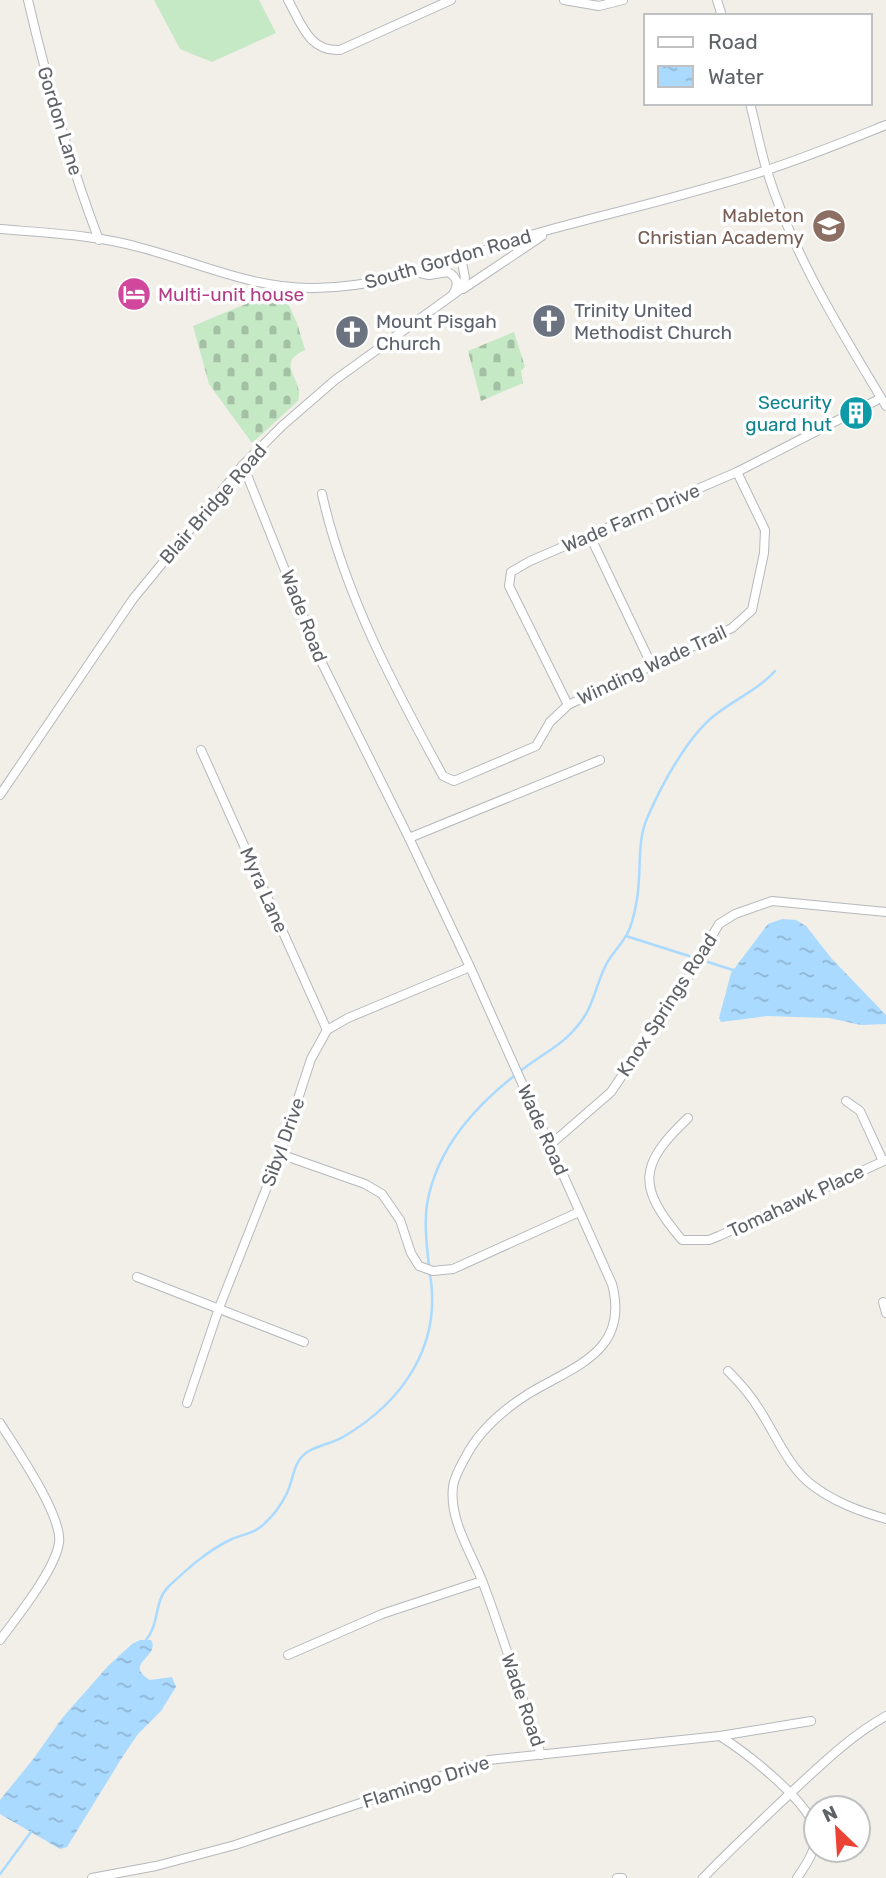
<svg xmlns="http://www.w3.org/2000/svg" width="886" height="1878" font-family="Rubik,sans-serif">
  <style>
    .cemetery { fill: url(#cemetery-stones) }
    .pitch { fill: #c5e8c5 }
    .water { fill: url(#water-ripples) }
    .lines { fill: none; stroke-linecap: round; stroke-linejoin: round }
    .stream { stroke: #aadaff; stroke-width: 2.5 }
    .minor-casing { stroke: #b5b8bc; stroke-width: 10 }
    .minor { stroke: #fff; stroke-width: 8 }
    .labels { text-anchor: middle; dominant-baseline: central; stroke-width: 7; stroke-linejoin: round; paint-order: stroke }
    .street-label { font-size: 19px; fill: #5f6368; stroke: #fff }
    .education-label { font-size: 19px; fill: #785e54; stroke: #fff; text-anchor: end }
    .hotel-label { font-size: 19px; fill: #b23c85; stroke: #fff; text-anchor: start }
    .worship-label { font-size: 19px; fill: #5b616d; stroke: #fff; text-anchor: start }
    .culture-label { font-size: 19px; fill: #0d838f; stroke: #fff; text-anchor: end }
  </style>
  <defs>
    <pattern id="cemetery-stones" width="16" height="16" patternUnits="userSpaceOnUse" patternTransform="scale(1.75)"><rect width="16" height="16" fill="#c5e8c5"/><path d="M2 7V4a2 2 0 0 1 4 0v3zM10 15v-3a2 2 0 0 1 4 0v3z" fill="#a3c0a4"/></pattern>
    <pattern id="water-ripples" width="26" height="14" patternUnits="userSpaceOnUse" patternTransform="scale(1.75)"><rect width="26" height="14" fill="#aadaff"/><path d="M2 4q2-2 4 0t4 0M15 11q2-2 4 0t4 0" fill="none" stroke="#8eb4d2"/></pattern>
  </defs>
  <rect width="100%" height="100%" fill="#f1efe8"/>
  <!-- cemetery -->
  <g class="cemetery">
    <path d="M270,294L286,299L297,323L305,350C273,365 305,378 298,401L252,443L209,384L193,326Z"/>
    <polygon points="514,332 525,367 521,371 523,383 481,401 468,351"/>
  </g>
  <!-- pitch -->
  <polygon class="pitch" points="154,0 259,0 276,33 212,62 180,49"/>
  <!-- water -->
  <g class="water">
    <polygon points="782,919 796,920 806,926 832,959 886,1015 886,1024 861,1025 829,1018 767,1016 721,1022 719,1018 731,973 768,924"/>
    <path d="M140,1640H151C161,1657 122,1663 150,1680L172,1677L176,1687L161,1711L138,1734L123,1756L67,1847L60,1849L0,1814V1800L34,1758L63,1717L108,1666L132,1644Z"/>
  </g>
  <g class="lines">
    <!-- stream -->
    <g class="stream">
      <polyline points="626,936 733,970"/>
      <path d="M429,1267C427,1247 424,1224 427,1204C437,1146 478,1103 523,1069C548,1050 568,1043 586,1014C594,1000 597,984 604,969C609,956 620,947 627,934C633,924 635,911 637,899C642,870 636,842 648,816C662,784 688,736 715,715C735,699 758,690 775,671"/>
      <path d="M146,1640C160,1623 154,1601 168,1587C187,1569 208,1550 232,1539C244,1534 256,1533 265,1523C274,1515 282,1503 287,1493C294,1478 293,1460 309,1451C319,1445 333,1443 343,1437C403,1402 442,1345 430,1274"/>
      <polyline points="0,1874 31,1832"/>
    </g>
    <!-- minor casing -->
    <g class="minor-casing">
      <g id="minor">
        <path d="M28,0C47,81 69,162 99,240"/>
        <path d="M288,0C301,23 309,52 340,50L451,0"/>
        <polyline points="564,0 599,6 623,0"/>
        <polyline points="717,0 722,16"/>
        <path d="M750,103C756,126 760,149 767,171C793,255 841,331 886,406"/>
        <path d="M0,229C47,233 97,235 142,248C199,263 251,288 311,288C395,289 473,250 552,229C623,210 696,193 767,170C807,157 846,141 886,125"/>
        <path d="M415,272L429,275L448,272C458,278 459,284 453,294"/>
        <polyline points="463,289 542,236"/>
        <path d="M243,465L322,663L409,838L470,967L612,1284C630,1352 574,1366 528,1394C503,1410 478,1432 465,1458C460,1467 454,1477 453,1487C449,1520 471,1552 483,1583C504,1639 522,1697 541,1755"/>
        <path d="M322,494C344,593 394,687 443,776L454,781L536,746L550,722L568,705L732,628L752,610L764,553L765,530L737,472"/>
        <polyline points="590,536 652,666"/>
        <polyline points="568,705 509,586 511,572 530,561 737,472 881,398"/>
        <polyline points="201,750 327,1030"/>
        <polyline points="0,795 133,599 243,465 282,426 335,380 461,289 465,278 461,257"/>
        <polyline points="409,838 600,760"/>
        <polyline points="846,1101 860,1111 883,1161"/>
        <path d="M688,1118C638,1165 637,1187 682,1240H709L719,1236L886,1160"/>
        <polyline points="550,1145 611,1092 687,979 719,924 735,914 772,901 886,912"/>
        <polyline points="280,1154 365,1184 382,1194 400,1220 411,1253 419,1266 433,1271 453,1269 579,1212"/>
        <polyline points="137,1277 304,1342"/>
        <polyline points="883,1302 886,1313"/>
        <path d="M728,1371C740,1383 750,1394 759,1409C775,1433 788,1467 812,1485C834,1502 859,1511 886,1519"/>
        <polyline points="187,1403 219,1308 280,1154 311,1059 327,1030 348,1018 470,967"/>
        <path d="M0,1423C15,1447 63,1516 59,1543C55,1570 17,1617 0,1640"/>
        <polyline points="288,1655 382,1614 482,1581"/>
        <path d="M720,1736C745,1752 812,1803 816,1833C817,1849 806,1865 797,1878"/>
        <polyline points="92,1878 156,1866 235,1845 489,1760 720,1736 811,1721"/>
        <polyline points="617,1878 622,1878"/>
        <path d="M703,1878C733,1847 765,1817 797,1787C825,1761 852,1735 886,1716"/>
      </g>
    </g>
    <!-- minor -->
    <use href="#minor" class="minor"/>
  </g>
  <!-- icons -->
  <defs>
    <g id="school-disc" transform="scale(1.75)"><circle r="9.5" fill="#8d6e63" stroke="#fff"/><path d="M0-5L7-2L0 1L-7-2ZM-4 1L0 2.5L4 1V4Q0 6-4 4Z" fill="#fff"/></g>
    <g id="hotel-disc" transform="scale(1.75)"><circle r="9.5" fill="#d1479c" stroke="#fff"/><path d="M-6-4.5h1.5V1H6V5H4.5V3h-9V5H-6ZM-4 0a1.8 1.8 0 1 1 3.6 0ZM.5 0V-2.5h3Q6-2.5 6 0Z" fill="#fff"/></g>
    <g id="church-disc" transform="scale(1.75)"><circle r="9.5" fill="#6b7280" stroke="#fff"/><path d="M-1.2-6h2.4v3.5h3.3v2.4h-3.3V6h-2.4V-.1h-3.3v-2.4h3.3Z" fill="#fff"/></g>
    <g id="building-disc" transform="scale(1.75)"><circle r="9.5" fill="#0f9aa8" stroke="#fff"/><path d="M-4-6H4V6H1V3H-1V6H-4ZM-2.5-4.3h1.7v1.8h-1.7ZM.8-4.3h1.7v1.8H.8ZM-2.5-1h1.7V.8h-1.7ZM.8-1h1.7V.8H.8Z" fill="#fff"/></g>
  </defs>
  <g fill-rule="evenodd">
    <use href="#school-disc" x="829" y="226"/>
    <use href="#hotel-disc" x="134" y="294"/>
    <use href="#church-disc" x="549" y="321"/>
    <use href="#church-disc" x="352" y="332"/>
    <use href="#building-disc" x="856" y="413"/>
  </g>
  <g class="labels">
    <!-- street labels -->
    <g class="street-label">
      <text transform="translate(60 121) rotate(73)">Gordon Lane</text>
      <text transform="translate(448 259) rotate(-16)">South Gordon Road</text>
      <text transform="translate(213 504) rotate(-49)">Blair Bridge Road</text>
      <text transform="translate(631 518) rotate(-23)">Wade Farm Drive</text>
      <text transform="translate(304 616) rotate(69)">Wade Road</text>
      <text transform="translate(652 665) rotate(-25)">Winding Wade Trail</text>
      <text transform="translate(264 890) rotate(66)">Myra Lane</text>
      <text transform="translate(667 1005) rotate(-57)">Knox Springs Road</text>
      <text transform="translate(543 1130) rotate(66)">Wade Road</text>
      <text transform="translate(283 1142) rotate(-70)">Sibyl Drive</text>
      <text transform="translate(796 1201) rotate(-25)">Tomahawk Place</text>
      <text transform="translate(523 1700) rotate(71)">Wade Road</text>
      <text transform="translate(426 1782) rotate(-18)">Flamingo Drive</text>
    </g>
    <!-- education labels -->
    <g class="education-label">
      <text x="804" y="215">Mableton<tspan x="804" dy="22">Christian Academy</tspan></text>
    </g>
    <!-- hotel labels -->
    <g class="hotel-label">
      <text x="158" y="294">Multi-unit house</text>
    </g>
    <!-- worship labels -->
    <g class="worship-label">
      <text x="574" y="310">Trinity United<tspan x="574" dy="22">Methodist Church</tspan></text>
      <text x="376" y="321">Mount Pisgah<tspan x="376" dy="22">Church</tspan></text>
    </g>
    <!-- culture labels -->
    <g class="culture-label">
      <text x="832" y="402">Security<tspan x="832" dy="22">guard hut</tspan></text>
    </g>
  </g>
  <!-- legend -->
  <rect x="644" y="14" width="228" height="91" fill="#ffffff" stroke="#bfc1c3" stroke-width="2"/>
  <rect x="658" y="37" width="35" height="10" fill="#ffffff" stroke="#bfc1c3" stroke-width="2"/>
  <text x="708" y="49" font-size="21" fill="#5f6368">Road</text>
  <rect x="658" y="66" width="35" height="21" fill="url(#water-ripples)" stroke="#bfc1c3" stroke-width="2"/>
  <text x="708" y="84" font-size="21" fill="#5f6368">Water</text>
  <!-- north arrow -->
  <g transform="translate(837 1829) rotate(335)"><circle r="33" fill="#ffffff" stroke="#bfc1c3" stroke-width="2"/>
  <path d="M0-5L12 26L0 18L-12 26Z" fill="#ea4335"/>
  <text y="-10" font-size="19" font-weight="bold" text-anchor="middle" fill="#5f6368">N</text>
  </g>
</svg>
